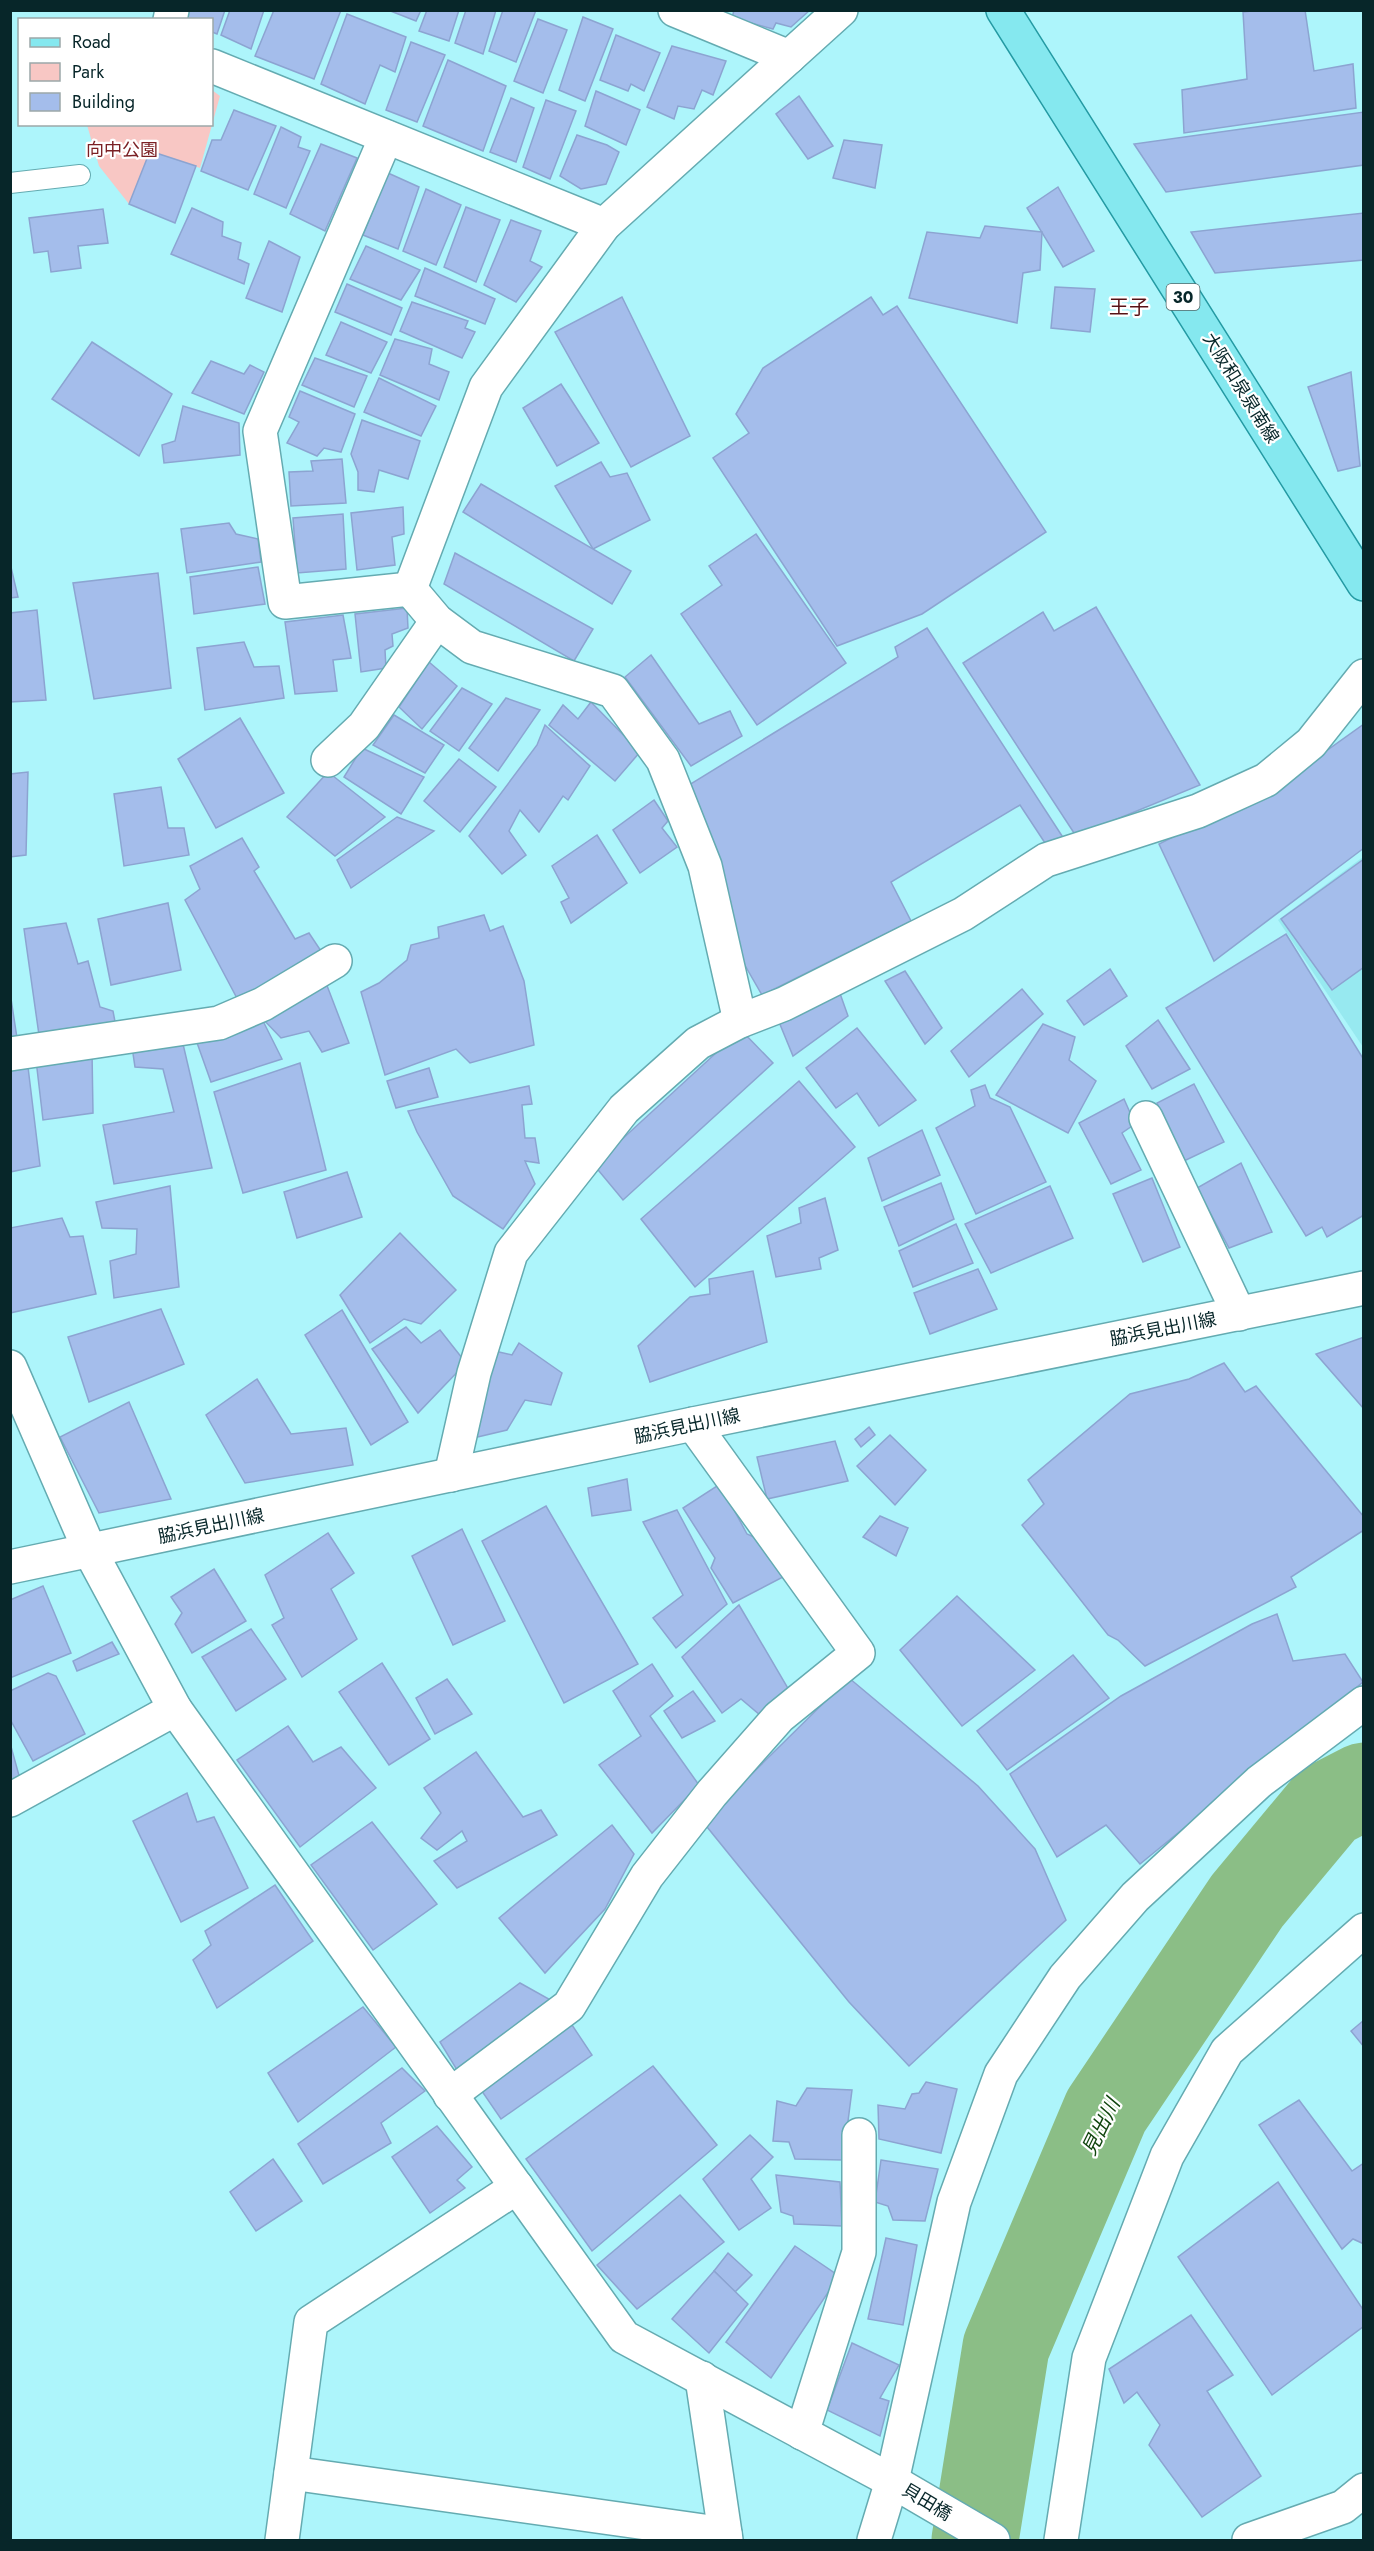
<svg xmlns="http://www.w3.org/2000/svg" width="1374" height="2551" font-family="Jost,'Noto Sans JP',sans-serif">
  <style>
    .built { fill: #97e9f0 }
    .green { fill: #f8c7c4 }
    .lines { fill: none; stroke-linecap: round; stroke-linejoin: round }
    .river { stroke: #8bbe86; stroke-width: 87 }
    .building { fill: #a4bdeb; stroke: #8ca4d1; stroke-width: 1.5 }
    .service-casing { stroke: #64abb1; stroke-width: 22 }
    .minor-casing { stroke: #64abb1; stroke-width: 36 }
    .tertiary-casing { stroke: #64abb1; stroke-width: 36 }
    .primary-casing { stroke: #249aa3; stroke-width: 36 }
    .service { stroke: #fff; stroke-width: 20 }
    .minor { stroke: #fff; stroke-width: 33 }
    .tertiary { stroke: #fff; stroke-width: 33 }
    .primary { stroke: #85e8ef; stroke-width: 33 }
    .labels { text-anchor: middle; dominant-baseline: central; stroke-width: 4.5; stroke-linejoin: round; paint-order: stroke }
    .shield { fill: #fff; stroke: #516769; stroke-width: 1.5 }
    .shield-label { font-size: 16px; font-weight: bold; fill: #072629 }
    .park-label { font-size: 18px; fill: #7b2024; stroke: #fff }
    .street-label { font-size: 18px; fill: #072629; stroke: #fff }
    .neighbourhood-label { font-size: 20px; fill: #571216; stroke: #fff }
    .water-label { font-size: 20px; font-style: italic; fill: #0f440d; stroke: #fff }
  </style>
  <rect width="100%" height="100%" fill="#adf5fb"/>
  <!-- built -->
  <polygon class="built" points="1363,857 1363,1047 1278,920"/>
  <!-- green -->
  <polygon class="green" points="212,90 220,96 200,168 150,151 129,204 99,166 87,125 212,124"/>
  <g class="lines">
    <!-- river -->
    <polyline class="river" points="975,2540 1006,2347 1106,2111 1247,1901 1327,1805 1364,1786"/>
  </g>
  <!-- building -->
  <g class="building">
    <polygon points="184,10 225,10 217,34 212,32 212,20 188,20"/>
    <polygon points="230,10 264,10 251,49 221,35"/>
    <polygon points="274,10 341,10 314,79 255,56"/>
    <polygon points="388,10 421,10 416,21"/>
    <polygon points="427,10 459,10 449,41 419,31"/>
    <polygon points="466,10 496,10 483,54 455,43"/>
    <polygon points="503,10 536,10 516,62 489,51"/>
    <polygon points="734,10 810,10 791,27 776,23 773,29 732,18"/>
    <polygon points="1260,10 1305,10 1314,71 1353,64 1356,108 1184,133 1182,90 1247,79 1243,12"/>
    <polygon points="347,14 406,37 395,72 380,65 365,104 321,84"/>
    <polygon points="583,17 613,29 585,101 559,90"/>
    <polygon points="538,19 567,30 543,93 514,81"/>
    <polygon points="616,35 660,53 644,91 631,84 628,91 600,80"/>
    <polygon points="411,42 445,55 417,122 386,110"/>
    <polygon points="672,46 726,61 713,95 702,90 694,109 678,106 674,119 647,107"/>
    <polygon points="448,60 506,86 483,151 423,126"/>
    <polygon points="596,91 640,110 626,145 585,126"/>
    <polygon points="799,96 833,146 808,159 776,114"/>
    <polygon points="511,98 534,108 516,162 490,152"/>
    <polygon points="546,100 576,111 550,179 523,167"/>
    <polygon points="234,110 276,126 248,190 201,171 212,140 221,140"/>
    <polygon points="1364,112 1364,165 1166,192 1134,144"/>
    <polygon points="281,127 301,137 298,147 310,151 286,208 254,194"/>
    <polygon points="577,135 607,145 619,152 606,184 581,189 560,176"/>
    <polygon points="844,140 882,145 875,188 833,178"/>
    <polygon points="321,144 357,158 325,231 290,214"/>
    <polygon points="150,151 196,166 175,223 129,204"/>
    <polygon points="388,173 419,187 398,249 363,235"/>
    <polygon points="1058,187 1094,251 1063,267 1027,208"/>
    <polygon points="426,189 461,205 436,265 403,251"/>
    <polygon points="466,207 500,220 476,282 444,267"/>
    <polygon points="192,208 223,222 222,236 241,243 238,259 249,264 244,284 171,254"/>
    <polygon points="103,209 108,243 78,246 81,268 51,272 48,251 34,253 29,218"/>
    <polygon points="1364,213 1364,260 1215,273 1191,232"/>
    <polygon points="511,220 541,231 530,261 542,267 516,302 484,285"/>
    <polygon points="985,226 1042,232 1040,270 1023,273 1017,323 909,298 927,232 980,238"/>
    <polygon points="269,241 300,257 282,312 246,298"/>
    <polygon points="366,246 420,270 401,300 350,279"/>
    <polygon points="425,268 495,299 485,324 415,296"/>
    <polygon points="347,284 402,308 391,335 335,312"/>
    <polygon points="1055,287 1095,289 1090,332 1051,328"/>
    <polygon points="622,297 690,436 631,467 555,332"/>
    <polygon points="871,297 883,315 897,306 1046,532 922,614 837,646 713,458 749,433 736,414 763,368"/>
    <polygon points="412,302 468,321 465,328 475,332 462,358 400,331"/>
    <polygon points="341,322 387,342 371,373 326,355"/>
    <polygon points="395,339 432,349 429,364 449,372 439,400 380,375"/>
    <polygon points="92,342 172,394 139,456 52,399"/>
    <polygon points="315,358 367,376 354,407 302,385"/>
    <polygon points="211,361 244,374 250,365 264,372 244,414 192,393"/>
    <polygon points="1351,372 1360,466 1338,471 1308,387"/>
    <polygon points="379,378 436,406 421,436 364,412"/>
    <polygon points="561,384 599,443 557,466 523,408"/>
    <polygon points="300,391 355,414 341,452 324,448 317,456 287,443 299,422 289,417"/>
    <polygon points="183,406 239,423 240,455 164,463 162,445 175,441"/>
    <polygon points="362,420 420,441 408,479 379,470 374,492 358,490 358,472 351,454"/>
    <polygon points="342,459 346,503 291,506 289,472 313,471 311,461"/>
    <polygon points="601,462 610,477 627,473 650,520 593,549 555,486"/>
    <polygon points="481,484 631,571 612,604 463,512"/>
    <polygon points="403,507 404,534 392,537 395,565 357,570 351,513"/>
    <polygon points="343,514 346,569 297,573 293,518"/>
    <polygon points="229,523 236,534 258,539 261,562 187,573 181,529"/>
    <polygon points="756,534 846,663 757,725 681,614 722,585 709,566"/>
    <polygon points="455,553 593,629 574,661 444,584"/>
    <polygon points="10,563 18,597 10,598"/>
    <polygon points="258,567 265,604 194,614 190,577"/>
    <polygon points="158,573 171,688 94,699 73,583"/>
    <polygon points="1096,607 1200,785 1076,836 963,663 1043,612 1054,631"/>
    <polygon points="407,608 408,628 392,634 393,646 385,650 386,668 361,672 355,614"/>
    <polygon points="37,610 46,700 10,702 10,613"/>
    <polygon points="343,615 351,658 333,660 337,691 295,694 285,622"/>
    <polygon points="927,628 1064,839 1047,846 1020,805 891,882 911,921 762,995 731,941 684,788 898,657 895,647"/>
    <polygon points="244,642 254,667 279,666 284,698 205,710 197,648"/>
    <polygon points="651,655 699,724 730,711 742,736 691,766 625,677"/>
    <polygon points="429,662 457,686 422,729 399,707"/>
    <polygon points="462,688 492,704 459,751 430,731"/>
    <polygon points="506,698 540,710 498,771 469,748"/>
    <polygon points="591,702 640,752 615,781 549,725 563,705 578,719"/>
    <polygon points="394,715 444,745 425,773 373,745"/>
    <polygon points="240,718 284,793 216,828 178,759"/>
    <polygon points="1364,724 1364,848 1214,961 1159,844 1284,781"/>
    <polygon points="545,725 590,766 568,800 563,796 539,832 520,810 509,831 526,855 502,874 469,836 537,745"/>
    <polygon points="362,748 424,777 401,814 344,777"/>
    <polygon points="459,759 496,787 460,832 424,801"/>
    <polygon points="28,772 26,855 10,857 10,774"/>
    <polygon points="328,772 385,817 335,856 287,817"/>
    <polygon points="161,787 168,828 184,828 189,855 124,866 114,794"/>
    <polygon points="654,800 668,821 662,828 677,847 640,873 613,830"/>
    <polygon points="397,817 434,831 351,888 337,860"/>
    <polygon points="597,835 627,883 571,923 561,902 569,898 552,866"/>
    <polygon points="242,838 259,867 254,871 295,939 309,933 323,954 239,1002 185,900 200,889 190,866"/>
    <polygon points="1364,859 1364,967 1332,990 1281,919"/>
    <polygon points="168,903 181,970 111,985 98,919"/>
    <polygon points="484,915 490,931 503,926 524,981 534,1045 470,1063 456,1049 385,1075 361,992 379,983 407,960 411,945 439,938 438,927"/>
    <polygon points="66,923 78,964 88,961 100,1007 113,1011 116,1027 39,1035 24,929"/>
    <polygon points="1286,934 1364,1060 1364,1215 1327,1237 1322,1227 1306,1236 1166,1008"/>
    <polygon points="1110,969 1127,996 1084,1025 1067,1001"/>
    <polygon points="905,971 942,1028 925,1044 885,981"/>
    <polygon points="326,983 349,1043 322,1052 309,1031 281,1038 261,1017"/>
    <polygon points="837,985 848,1016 793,1056 777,1017"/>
    <polygon points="1022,989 1043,1014 969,1077 951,1051"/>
    <polygon points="10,992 17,1038 10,1038"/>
    <polygon points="261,1017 282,1059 211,1082 196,1040"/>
    <polygon points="1158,1020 1190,1069 1152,1089 1126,1046"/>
    <polygon points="1043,1024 1075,1037 1069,1060 1096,1081 1068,1133 996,1095"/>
    <polygon points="857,1028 916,1100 879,1126 857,1093 836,1108 806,1068"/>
    <polygon points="741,1030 773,1063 623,1200 594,1165"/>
    <polygon points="183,1044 212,1168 114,1184 103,1125 174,1112 163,1069 135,1067 132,1047"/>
    <polygon points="92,1051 93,1113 43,1120 36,1060"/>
    <polygon points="300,1063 326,1170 243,1193 214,1092"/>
    <polygon points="28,1067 40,1166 10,1172 10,1069"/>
    <polygon points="429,1068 438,1097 396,1108 387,1081"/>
    <polygon points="799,1081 855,1147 695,1287 641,1219"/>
    <polygon points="1194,1084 1224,1142 1184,1161 1157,1103"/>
    <polygon points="985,1085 990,1098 1010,1107 1046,1182 976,1214 936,1128 975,1106 971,1090"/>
    <polygon points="529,1086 532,1104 522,1105 525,1138 535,1138 539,1163 525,1161 535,1184 503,1229 453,1196 417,1132 408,1111"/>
    <polygon points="1124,1099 1135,1124 1122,1133 1141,1170 1111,1184 1079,1123"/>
    <polygon points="922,1130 940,1175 882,1201 868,1158"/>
    <polygon points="1241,1163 1272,1232 1229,1248 1197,1188"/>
    <polygon points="347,1172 362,1217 297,1238 284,1192"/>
    <polygon points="1152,1178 1180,1247 1143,1262 1113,1194"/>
    <polygon points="941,1183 954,1219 899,1246 884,1207"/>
    <polygon points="170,1186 179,1287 114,1298 110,1261 136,1254 137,1229 102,1228 96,1202"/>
    <polygon points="1050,1186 1073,1238 991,1273 965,1224"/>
    <polygon points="825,1198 838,1250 819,1258 821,1269 776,1277 767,1236 801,1223 799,1208"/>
    <polygon points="62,1218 70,1237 83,1236 96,1294 10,1313 10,1228"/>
    <polygon points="956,1224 973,1263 913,1287 899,1251"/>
    <polygon points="400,1233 456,1290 421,1324 404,1319 370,1343 340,1295"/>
    <polygon points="978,1269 997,1309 930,1334 914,1293"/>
    <polygon points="753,1271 767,1342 650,1382 638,1346 690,1297 710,1294 709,1279"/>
    <polygon points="161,1309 184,1364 89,1402 68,1337"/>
    <polygon points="342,1310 408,1422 371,1445 305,1335"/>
    <polygon points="406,1327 421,1343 440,1330 466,1363 418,1413 372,1349"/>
    <polygon points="1364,1337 1364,1409 1316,1354"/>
    <polygon points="519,1343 562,1373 551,1405 525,1400 507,1430 465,1440 490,1350 512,1355"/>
    <polygon points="1224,1363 1245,1392 1256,1386 1364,1517 1364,1530 1291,1577 1296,1587 1145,1666 1118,1640 1108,1635 1022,1525 1044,1504 1028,1480 1130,1394 1189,1379"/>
    <polygon points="257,1379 291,1434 346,1428 353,1465 245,1483 206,1415"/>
    <polygon points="129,1402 171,1499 99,1513 60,1437"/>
    <polygon points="869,1427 875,1435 861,1447 855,1439"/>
    <polygon points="890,1435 926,1470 895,1505 857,1466"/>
    <polygon points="835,1441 848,1481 767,1499 757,1457"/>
    <polygon points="627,1479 631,1510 592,1516 588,1488"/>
    <polygon points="720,1484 747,1534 756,1538 783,1577 733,1603 711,1568 715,1558 683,1508"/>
    <polygon points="546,1506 638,1664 564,1703 482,1541"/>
    <polygon points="677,1510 727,1604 676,1648 653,1618 683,1595 643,1522"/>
    <polygon points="880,1516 908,1528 896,1556 863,1537"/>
    <polygon points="462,1529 505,1621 453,1645 412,1556"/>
    <polygon points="328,1533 354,1573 331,1589 357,1639 302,1677 272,1625 284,1618 265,1575"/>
    <polygon points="214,1569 246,1621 192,1653 175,1624 182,1613 171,1597"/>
    <polygon points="43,1586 71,1653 10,1678 10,1600"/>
    <polygon points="957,1596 1035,1670 962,1726 900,1650"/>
    <polygon points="739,1605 789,1690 760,1715 741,1699 722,1713 682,1657"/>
    <polygon points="1277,1614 1293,1661 1345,1654 1363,1682 1140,1864 1106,1825 1057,1857 1010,1774 1121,1696 1252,1624"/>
    <polygon points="251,1629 286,1679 236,1711 202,1657"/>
    <polygon points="112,1642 119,1654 77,1671 73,1661"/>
    <polygon points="1073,1655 1109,1698 1007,1770 977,1731"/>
    <polygon points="382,1663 430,1739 389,1765 339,1692"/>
    <polygon points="652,1664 673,1696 650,1716 699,1785 652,1833 599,1765 641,1736 613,1691"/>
    <polygon points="48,1673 56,1676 85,1734 33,1761 10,1719 10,1691"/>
    <polygon points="849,1678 978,1786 1035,1849 1066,1920 909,2066 849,2002 703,1822"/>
    <polygon points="447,1679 472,1714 435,1734 416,1698"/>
    <polygon points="693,1691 715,1721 682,1738 664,1711"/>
    <polygon points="288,1726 313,1762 341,1747 376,1788 300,1847 237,1760"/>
    <polygon points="10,1743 20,1779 10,1784"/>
    <polygon points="476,1752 523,1817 541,1810 557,1835 457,1888 434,1861 467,1841 462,1831 437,1850 421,1838 441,1813 424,1788"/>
    <polygon points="187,1793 197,1822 214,1817 248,1888 181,1922 133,1821"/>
    <polygon points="372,1822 437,1904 373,1950 311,1865"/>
    <polygon points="612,1825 634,1854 605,1909 545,1973 499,1918"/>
    <polygon points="275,1885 313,1941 217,2008 193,1960 211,1945 205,1931"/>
    <polygon points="520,1983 556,2003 460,2075 440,2042"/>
    <polygon points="363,2007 396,2047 298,2122 268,2073"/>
    <polygon points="566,2016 592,2055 501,2119 477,2084"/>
    <polygon points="1364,2020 1364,2047 1351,2031"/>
    <polygon points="653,2066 717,2145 592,2251 526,2159"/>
    <polygon points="402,2068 425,2091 381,2123 391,2143 323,2184 298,2144"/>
    <polygon points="926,2082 957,2089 941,2153 879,2139 878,2105 905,2109 912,2094 919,2093"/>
    <polygon points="807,2088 852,2090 843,2160 795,2159 789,2142 773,2141 777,2101 796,2106"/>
    <polygon points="1299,2100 1352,2171 1364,2163 1364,2244 1353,2239 1342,2249 1259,2125"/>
    <polygon points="437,2126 472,2167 457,2180 465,2188 430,2213 392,2157"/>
    <polygon points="750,2135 773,2157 751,2179 771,2208 739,2230 703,2179"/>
    <polygon points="273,2159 302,2201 256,2231 230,2192"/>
    <polygon points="881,2160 938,2169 925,2221 893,2220 888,2206 875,2202"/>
    <polygon points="776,2175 840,2182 842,2226 794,2224 793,2216 781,2212"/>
    <polygon points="1278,2182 1364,2311 1364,2326 1272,2395 1178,2257"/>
    <polygon points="680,2195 724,2242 637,2309 597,2265"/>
    <polygon points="886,2238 917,2245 903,2325 868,2319"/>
    <polygon points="795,2246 839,2276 771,2378 726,2342"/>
    <polygon points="728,2253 752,2275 735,2292 714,2271"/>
    <polygon points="714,2271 748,2304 709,2353 672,2319"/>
    <polygon points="1191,2315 1233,2375 1207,2391 1261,2476 1202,2517 1149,2445 1160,2425 1137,2392 1124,2403 1109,2369"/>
    <polygon points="852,2343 899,2365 880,2398 889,2401 880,2436 827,2410"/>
  </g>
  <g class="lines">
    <!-- service casing -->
    <g class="service-casing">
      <polyline id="service" points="10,183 80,175"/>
    </g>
    <!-- minor casing -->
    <g class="minor-casing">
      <g id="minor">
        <polyline points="675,10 789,57 841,10"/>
        <polyline points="170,20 172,10"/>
        <polyline points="212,66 604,225"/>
        <polyline points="386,137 260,431 285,602 410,589"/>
        <polyline points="410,589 486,387 604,225 789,57"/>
        <polyline points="410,589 437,621 472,647 613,691 663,760 705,866 740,1021"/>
        <polyline points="328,760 364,726 437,621"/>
        <polyline points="10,1054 219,1023 263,1004 335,961"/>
        <polyline points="1146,1118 1239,1314"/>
        <polyline points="10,1367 90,1551 175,1709 624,2337 892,2481 993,2540"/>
        <polyline points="451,1475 474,1373 511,1253 624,1109 698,1043 740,1021 784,1004 963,914 1046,860 1198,811 1266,780 1311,743 1364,676"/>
        <polyline points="10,1800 175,1709"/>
        <polyline points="450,2095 569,2006 647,1876 712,1793 779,1717 858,1653 693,1424"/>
        <polyline points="702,2378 726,2540"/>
        <polyline points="802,2433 859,2252 859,2135"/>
        <polyline points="291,2473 725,2534"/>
        <polyline points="282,2540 311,2322 517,2187"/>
        <polyline points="874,2540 892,2481 954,2202 1001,2074 1065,1977 1135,1897 1259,1782 1364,1703"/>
        <polyline points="1061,2540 1089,2358 1167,2156 1227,2051 1364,1930"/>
        <polyline points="1249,2540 1343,2507 1364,2490"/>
      </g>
    </g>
    <!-- tertiary casing -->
    <g class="tertiary-casing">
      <polyline id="tertiary" points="10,1567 693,1424 1364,1288"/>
    </g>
    <!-- primary casing -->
    <g class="primary-casing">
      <polyline id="primary" points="1003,10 1364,584"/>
    </g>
    <!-- service -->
    <use href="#service" class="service"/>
    <!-- minor -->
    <use href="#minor" class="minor"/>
    <!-- tertiary -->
    <use href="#tertiary" class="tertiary"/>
    <!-- primary -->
    <use href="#primary" class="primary"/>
  </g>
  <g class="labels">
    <!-- shield labels -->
    <rect class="shield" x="1166.5" y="284" width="33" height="26" rx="4.5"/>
    <g class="shield-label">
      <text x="1183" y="297">30</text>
    </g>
    <!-- park labels -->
    <g class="park-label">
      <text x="122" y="150">向中公園</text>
    </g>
    <!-- street labels -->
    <g class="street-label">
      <text transform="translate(1241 388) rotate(58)">大阪和泉泉南線</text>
      <text transform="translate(1163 1329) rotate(-11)">脇浜見出川線</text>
      <text transform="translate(687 1426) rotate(-12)">脇浜見出川線</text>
      <text transform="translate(211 1526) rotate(-12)">脇浜見出川線</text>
      <text transform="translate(927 2502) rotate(31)">貝田橋</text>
    </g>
    <!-- neighbourhood labels -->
    <g class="neighbourhood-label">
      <text x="1129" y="307">王子</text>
    </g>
    <!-- water labels -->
    <g class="water-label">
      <text transform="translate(1101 2127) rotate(-64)">見出川</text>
    </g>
  </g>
  <!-- border -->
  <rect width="1374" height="2551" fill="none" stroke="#072629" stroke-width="24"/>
  <!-- legend -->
  <rect x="18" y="18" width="195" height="108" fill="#ffffff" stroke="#9ca8a9" stroke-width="1.5"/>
  <rect x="30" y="38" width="30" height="9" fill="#85e8ef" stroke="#9ca8a9" stroke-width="1.5"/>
  <text x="72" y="48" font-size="18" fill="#072629">Road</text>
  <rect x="30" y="63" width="30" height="18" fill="#f8c7c4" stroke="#9ca8a9" stroke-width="1.5"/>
  <text x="72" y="78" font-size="18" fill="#072629">Park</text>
  <rect x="30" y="93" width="30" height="18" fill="#a4bdeb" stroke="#9ca8a9" stroke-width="1.5"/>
  <text x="72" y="108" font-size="18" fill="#072629">Building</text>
</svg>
